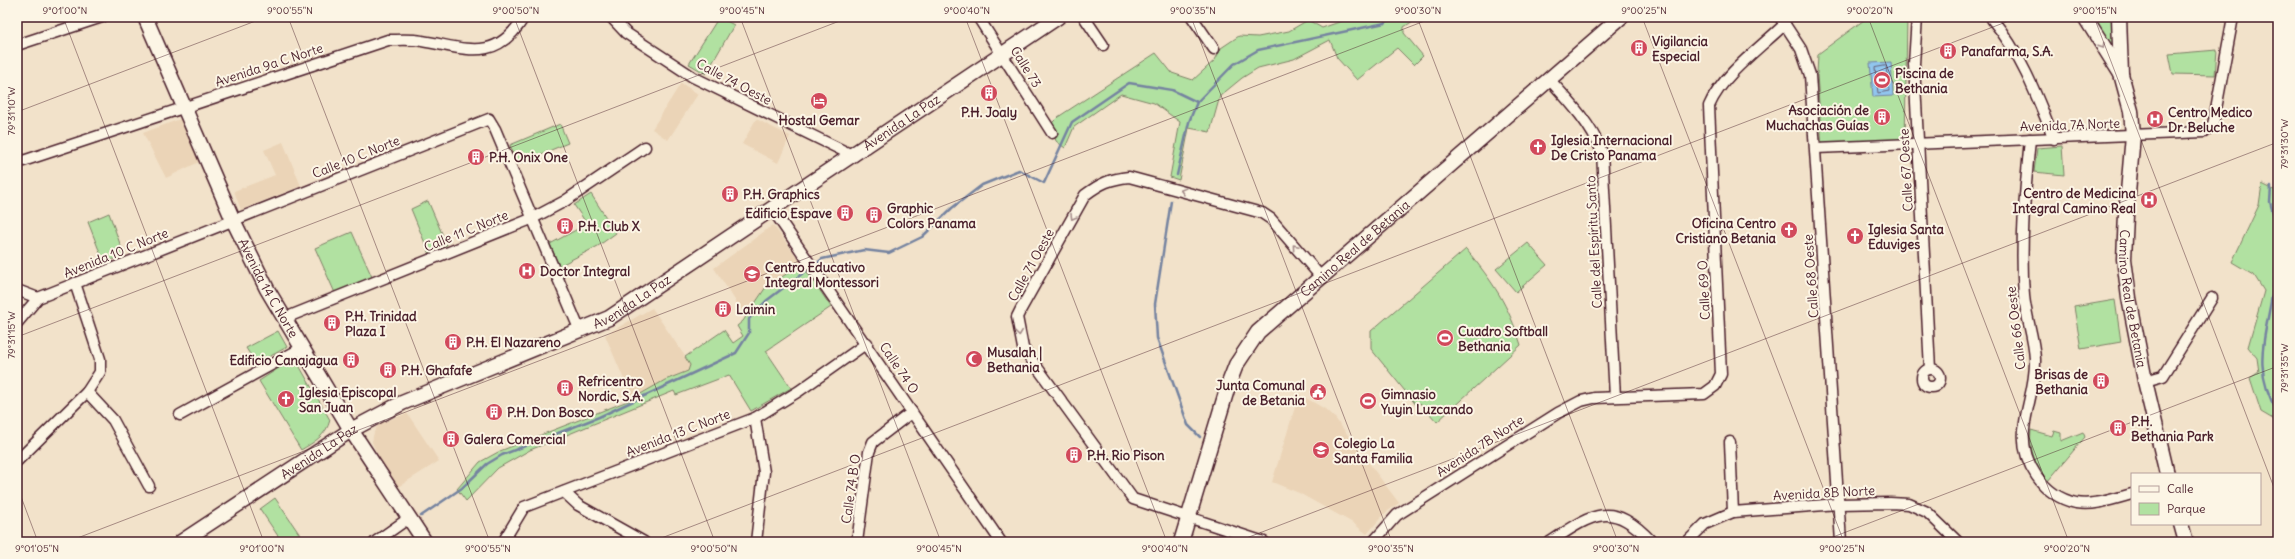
<svg xmlns="http://www.w3.org/2000/svg" width="2295" height="559" font-family="Delius,sans-serif">
  <style>
    .built { fill: #ebd4b7 }
    .green { fill: #b1e1a1; stroke: #7e8066 }
    .water { fill: #91c6ee; stroke: #7583a0 }
    .lines { fill: none; stroke-linecap: round; stroke-linejoin: round }
    .shore { stroke: #666279; stroke-width: 1 }
    .stream { stroke: #7583a0; stroke-width: 2.5 }
    .street-casing { stroke: #4a1f2b; stroke-width: 13 }
    .secondary-casing { stroke: #4a1f2b; stroke-width: 17 }
    .street { stroke: #fcf5e5; stroke-width: 10 }
    .secondary { stroke: #fcf5e5; stroke-width: 14 }
    .oneway { stroke: #a38a88 }
    .ticks { fill: none; stroke: #4a1f2b; stroke-width: 1; stroke-opacity: 0.45 }
    .labels { text-anchor: middle; dominant-baseline: central; stroke-width: 4; stroke-linejoin: round; paint-order: stroke }
    .poi-label { font-size: 13px; font-weight: bold; fill: #4a1f2b; stroke: #fcf5e5; text-anchor: start }
    .street-label { font-size: 13px; fill: #4a1f2b; stroke: #fcf5e5 }
    .neatline { fill: none; stroke: #4a1f2b; stroke-width: 1.5 }
    .ticks-label { font-size: 10px; text-anchor: middle; fill: #4a1f2b }
  </style>
  <rect width="100%" height="100%" fill="#f2e2ca"/>
  <filter id="ink" filterUnits="userSpaceOnUse"><feTurbulence type="fractalNoise" baseFrequency=".025" numOctaves="2"/><feDisplacementMap in="SourceGraphic" scale="8" xChannelSelector="R" yChannelSelector="G"/><feConvolveMatrix kernelMatrix="1 2 1 2 8 2 1 2 1" color-interpolation-filters="sRGB"/></filter>
  <g filter="url(#ink)">
    <!-- built -->
    <g class="built">
      <polygon points="681,83 698,94 668,140 652,129"/>
      <polygon points="180,119 199,162 166,178 143,133"/>
      <polygon points="756,119 790,136 778,163 742,144"/>
      <polygon points="283,142 301,186 241,210 234,191 275,175 264,150"/>
      <polygon points="773,225 802,264 766,287 746,317 714,268"/>
      <polygon points="652,308 691,365 689,371 665,380 632,398 605,335"/>
      <polygon points="1299,394 1325,409 1335,418 1399,503 1384,514 1367,534 1353,523 1299,493 1272,482"/>
      <polygon points="407,413 439,461 398,487 379,458 372,442 374,432 379,424"/>
      <polygon points="1094,537 1170,537 1169,542 1086,542"/>
    </g>
    <!-- green -->
    <g class="green">
      <polygon points="719,17 734,25 706,74 689,64"/>
      <polygon points="1348,17 1419,17 1404,27 1404,33 1423,56 1414,65 1397,48 1357,80 1337,58 1330,40 1294,59 1258,68 1242,78 1220,96 1210,132 1189,128 1179,180 1170,177 1180,122 1154,103 1121,94 1074,127 1065,148 1056,141 1050,125 1058,117 1156,53 1172,73 1193,80 1215,60 1221,48 1239,36 1258,37 1289,31 1308,20 1322,28 1342,21"/>
      <polygon points="1907,17 1905,145 1822,148 1817,74 1818,54 1864,20"/>
      <polygon points="2091,17 2114,17 2115,51"/>
      <polygon points="2217,50 2215,75 2173,74 2169,54"/>
      <polygon points="560,124 568,143 517,164 510,145"/>
      <polygon points="2062,146 2064,175 2034,172 2037,148"/>
      <polygon points="2262,184 2278,192 2278,422 2261,412 2250,378 2259,372 2257,358 2248,347 2264,291 2254,275 2232,262 2259,205"/>
      <polygon points="591,194 616,233 598,246 559,266 550,244 587,224 574,205"/>
      <polygon points="428,201 447,245 429,253 411,209"/>
      <polygon points="109,213 124,255 104,263 88,222"/>
      <polygon points="352,232 372,277 335,293 315,248"/>
      <polygon points="1528,243 1547,265 1516,292 1496,269"/>
      <path d="M1466,249C1493,282 1508,304 1521,345L1437,422L1420,403L1417,406L1371,349V331Z"/>
      <polygon points="802,264 831,307 766,351 791,388 751,411 729,375 676,395 674,391 530,450 498,468 466,501 457,489 480,462 500,451 630,400 665,380 688,371 690,365 685,357 724,330 733,343 743,336 737,326 743,321 766,287"/>
      <polygon points="2115,300 2121,342 2081,349 2074,307"/>
      <polygon points="278,331 287,347 256,364 246,348"/>
      <path d="M291,360H296L330,420C326,436 314,442 301,450L259,381Z"/>
      <path d="M2031,430L2052,436L2054,431L2061,433V441L2083,432L2085,437L2048,481C2035,465 2029,451 2031,430Z"/>
      <polygon points="275,498 300,535 291,542 282,542 260,509"/>
    </g>
    <!-- water -->
    <polygon class="water" points="1891,62 1893,96 1873,97 1870,63"/>
    <g class="lines">
      <!-- shore -->
      <polygon class="shore" points="1886,66 1889,91 1878,93 1875,68"/>
      <!-- stream -->
      <g class="stream">
        <polyline points="1177,175 1189,122 1197,102"/>
        <polyline points="2271,187 2270,202 2278,230"/>
        <polyline points="1171,201 1155,304 1157,338 1188,425 1200,437"/>
        <path d="M2278,250C2276,269 2274,288 2270,307C2262,349 2255,374 2278,413"/>
        <polyline points="815,265 822,259 864,250 889,253 922,237 952,208 982,185 1019,170 1044,183 1072,122 1129,83 1172,90 1197,102 1234,64 1258,50 1385,23 1391,17"/>
        <polyline points="421,516 462,488 487,464 502,455 599,417 736,353 749,333 749,319 766,301 811,267"/>
      </g>
      <!-- street casing -->
      <g class="street-casing">
        <g id="street">
          <polyline points="611,17 626,33 693,77 854,156"/>
          <polyline points="978,17 1052,133"/>
          <polyline points="1084,17 1103,45"/>
          <polyline points="1192,17 1214,49"/>
          <polyline points="1780,17 1801,49 1810,75 1841,542"/>
          <polyline points="1917,17 1914,64 1930,369"/>
          <path d="M1992,19C2021,54 2037,96 2054,139"/>
          <polyline points="17,45 102,17"/>
          <path d="M1549,79C1570,102 1590,123 1602,152L1615,397"/>
          <path d="M2030,139C2025,192 2020,243 2024,296C2026,317 2034,338 2035,359C2036,385 2026,406 2024,430C2021,462 2043,496 2076,503C2094,506 2114,499 2132,494"/>
          <polyline points="1816,148 2204,132 2213,125 2233,17"/>
          <path d="M17,163L388,40C399,40 412,39 422,41C466,48 495,64 524,17"/>
          <polyline points="773,210 1001,542"/>
          <polyline points="17,290 38,298"/>
          <polyline points="285,318 531,219 565,201 645,147"/>
          <polyline points="17,323 38,298 489,119 495,129 580,331"/>
          <circle cx="1931" cy="378" r="9"/>
          <polyline points="2145,381 2163,376 2212,298"/>
          <polyline points="87,392 113,420 149,486"/>
          <polyline points="180,415 302,348"/>
          <polyline points="755,418 764,472 756,542"/>
          <polyline points="1730,442 1733,512"/>
          <polyline points="17,461 87,392 100,372 100,359 75,283"/>
          <polyline points="564,492 578,505 644,542"/>
          <polyline points="375,542 409,518"/>
          <polyline points="503,542 524,507 755,418 799,391 867,343"/>
          <polyline points="857,542 869,452 873,442 912,412"/>
          <path d="M1264,542L1133,499L1023,348L1017,317L1021,309L1085,195C1101,183 1110,179 1129,177L1262,213L1271,219L1321,277"/>
          <path d="M1373,542L1397,515L1558,413L1581,401L1594,398L1704,394L1715,386L1721,374L1709,106C1722,75 1761,47 1785,24"/>
          <path d="M1550,542C1592,514 1612,499 1652,542"/>
          <polyline points="1687,542 1705,524 1733,512 1838,504 1890,503 1909,504 1927,512 1958,542"/>
        </g>
      </g>
      <!-- secondary casing -->
      <g class="secondary-casing">
        <g id="secondary">
          <path id="s1" d="M145,17L233,220L267,289L351,430L425,542"/>
          <polyline points="2085,17 2121,74"/>
          <path id="s2" d="M2119,17L2121,74L2131,111L2133,135L2126,215L2124,259L2129,298L2145,381L2167,474"/>
          <polyline points="2181,524 2186,542"/>
          <path id="s3" d="M181,542L351,430L402,403L609,318L1058,17"/>
          <path id="s4" d="M1181,542L1229,383L1236,365L1258,332L1621,17"/>
        </g>
      </g>
      <!-- street -->
      <use href="#street" class="street"/>
      <!-- secondary -->
      <use href="#secondary" class="secondary"/>
    </g>
    <!-- one-way arrows -->
    <defs><path id="oneway-chevron" d="M-2-3.5L2.5 0L-2 3.5" fill="none" stroke-width="1.6" stroke-linecap="round" stroke-linejoin="round"/></defs>
    <g class="oneway">
      <use href="#oneway-chevron" transform="translate(2102 46) rotate(58)"/>
      <use href="#oneway-chevron" transform="translate(1183 191) rotate(-165)"/>
      <use href="#oneway-chevron" transform="translate(1073 217) rotate(120)"/>
      <use href="#oneway-chevron" transform="translate(1295 247) rotate(-131)"/>
      <use href="#oneway-chevron" transform="translate(1019 333) rotate(83)"/>
    </g>
  </g>
  <!-- ticks -->
  <path class="ticks" d="M63,17L264,542M288,17L490,542M514,17L715,542M740,17L941,542M965,17L1167,542M1191,17L1392,542M1417,17L1618,542M1642,17L1844,542M1868,17L2069,542M2094,17L2278,498M17,112L266,17M17,337L850,17M17,486L38,542M67,542L1435,17M651,542L2019,17M1236,542L2278,142M1820,542L2278,366"/>
  <!-- icons -->
  <defs>
    <g id="building-disc" transform="scale(0.9)"><circle r="9.5" fill="#d1495b" stroke="#fcf5e5"/><path d="M-4-6H4V6H1V3H-1V6H-4ZM-2.5-4.3h1.7v1.8h-1.7ZM.8-4.3h1.7v1.8H.8ZM-2.5-1h1.7V.8h-1.7ZM.8-1h1.7V.8H.8Z" fill="#fff"/></g>
    <g id="stadium-disc" transform="scale(0.9)"><circle r="9.5" fill="#d1495b" stroke="#fcf5e5"/><path d="M0-5a6.5 5 0 1 0 0 10a6.5 5 0 1 0 0-10ZM-3.5-1.8h7v3.6h-7Z" fill="#fff"/></g>
    <g id="hotel-disc" transform="scale(0.9)"><circle r="9.5" fill="#d1495b" stroke="#fcf5e5"/><path d="M-6-4.5h1.5V1H6V5H4.5V3h-9V5H-6ZM-4 0a1.8 1.8 0 1 1 3.6 0ZM.5 0V-2.5h3Q6-2.5 6 0Z" fill="#fff"/></g>
    <g id="hospital-disc" transform="scale(0.9)"><circle r="9.5" fill="#d1495b" stroke="#fcf5e5"/><path d="M-5-5h3v3.5h4V-5h3V5h-3V1.5h-4V5h-3Z" fill="#fff"/></g>
    <g id="church-disc" transform="scale(0.9)"><circle r="9.5" fill="#d1495b" stroke="#fcf5e5"/><path d="M-1.2-6h2.4v3.5h3.3v2.4h-3.3V6h-2.4V-.1h-3.3v-2.4h3.3Z" fill="#fff"/></g>
    <g id="school-disc" transform="scale(0.9)"><circle r="9.5" fill="#d1495b" stroke="#fcf5e5"/><path d="M0-5L7-2L0 1L-7-2ZM-4 1L0 2.5L4 1V4Q0 6-4 4Z" fill="#fff"/></g>
    <g id="mosque-disc" transform="scale(0.9)"><circle r="9.5" fill="#d1495b" stroke="#fcf5e5"/><path d="M3.5-4.9A6 6 0 1 0 3.5 4.9A5 5 0 1 1 3.5-4.9Z" fill="#fff"/></g>
    <g id="civic-disc" transform="scale(0.9)"><circle r="9.5" fill="#d1495b" stroke="#fcf5e5"/><path d="M-.6-6.5H3V-4.5H.6V-3L4-1V1h2V6H-6V1h2V-1L-.6-3ZM-1.2 2.5V6h2.4V2.5Z" fill="#fff"/></g>
  </defs>
  <g fill-rule="evenodd">
    <use href="#building-disc" x="1639" y="48"/>
    <use href="#building-disc" x="1948" y="51"/>
    <use href="#stadium-disc" x="1882" y="80"/>
    <use href="#building-disc" x="989" y="93"/>
    <use href="#hotel-disc" x="819" y="101"/>
    <use href="#building-disc" x="1882" y="117"/>
    <use href="#hospital-disc" x="2155" y="119"/>
    <use href="#church-disc" x="1538" y="147"/>
    <use href="#building-disc" x="476" y="157"/>
    <use href="#building-disc" x="730" y="194"/>
    <use href="#hospital-disc" x="2149" y="200"/>
    <use href="#building-disc" x="845" y="213"/>
    <use href="#building-disc" x="874" y="215"/>
    <use href="#building-disc" x="565" y="226"/>
    <use href="#church-disc" x="1789" y="230"/>
    <use href="#church-disc" x="1855" y="236"/>
    <use href="#hospital-disc" x="527" y="271"/>
    <use href="#school-disc" x="752" y="274"/>
    <use href="#building-disc" x="723" y="309"/>
    <use href="#building-disc" x="332" y="323"/>
    <use href="#stadium-disc" x="1445" y="338"/>
    <use href="#building-disc" x="453" y="342"/>
    <use href="#mosque-disc" x="974" y="359"/>
    <use href="#building-disc" x="351" y="360"/>
    <use href="#building-disc" x="388" y="370"/>
    <use href="#building-disc" x="2101" y="381"/>
    <use href="#building-disc" x="565" y="388"/>
    <use href="#civic-disc" x="1318" y="392"/>
    <use href="#church-disc" x="286" y="399"/>
    <use href="#stadium-disc" x="1368" y="401"/>
    <use href="#building-disc" x="494" y="412"/>
    <use href="#building-disc" x="2118" y="428"/>
    <use href="#building-disc" x="451" y="439"/>
    <use href="#school-disc" x="1321" y="450"/>
    <use href="#building-disc" x="1074" y="455"/>
  </g>
  <g class="labels">
    <!-- poi labels -->
    <g class="poi-label">
      <text x="1652" y="41">Vigilancia<tspan x="1652" dy="15">Especial</tspan></text>
      <text x="1961" y="51">Panafarma, S.A.</text>
      <text x="1895" y="73">Piscina de<tspan x="1895" dy="15">Bethania</tspan></text>
      <text x="1869" y="110" text-anchor="end">Asociación de<tspan x="1869" dy="15">Muchachas Guías</tspan></text>
      <text x="989" y="112" text-anchor="middle">P.H. Joaly</text>
      <text x="2168" y="112">Centro Medico<tspan x="2168" dy="15">Dr. Beluche</tspan></text>
      <text x="819" y="120" text-anchor="middle">Hostal Gemar</text>
      <text x="1551" y="140">Iglesia Internacional<tspan x="1551" dy="15">De Cristo Panama</tspan></text>
      <text x="489" y="157">P.H. Onix One</text>
      <text x="2136" y="193" text-anchor="end">Centro de Medicina<tspan x="2136" dy="15">Integral Camino Real</tspan></text>
      <text x="743" y="194">P.H. Graphics</text>
      <text x="887" y="208">Graphic<tspan x="887" dy="15">Colors Panama</tspan></text>
      <text x="832" y="213" text-anchor="end">Edificio Espave</text>
      <text x="1776" y="223" text-anchor="end">Oficina Centro<tspan x="1776" dy="15">Cristiano Betania</tspan></text>
      <text x="578" y="226">P.H. Club X</text>
      <text x="1868" y="229">Iglesia Santa<tspan x="1868" dy="15">Eduviges</tspan></text>
      <text x="765" y="267">Centro Educativo<tspan x="765" dy="15">Integral Montessori</tspan></text>
      <text x="540" y="271">Doctor Integral</text>
      <text x="736" y="309">Laimin</text>
      <text x="345" y="316">P.H. Trinidad<tspan x="345" dy="15">Plaza I</tspan></text>
      <text x="1458" y="331">Cuadro Softball<tspan x="1458" dy="15">Bethania</tspan></text>
      <text x="466" y="342">P.H. El Nazareno</text>
      <text x="987" y="352">Musalah |<tspan x="987" dy="15">Bethania</tspan></text>
      <text x="338" y="360" text-anchor="end">Edificio Canajagua</text>
      <text x="401" y="370">P.H. Ghafafe</text>
      <text x="2088" y="374" text-anchor="end">Brisas de<tspan x="2088" dy="15">Bethania</tspan></text>
      <text x="578" y="381">Refricentro<tspan x="578" dy="15">Nordic, S.A.</tspan></text>
      <text x="1305" y="385" text-anchor="end">Junta Comunal<tspan x="1305" dy="15">de Betania</tspan></text>
      <text x="299" y="392">Iglesia Episcopal<tspan x="299" dy="15">San Juan</tspan></text>
      <text x="1381" y="394">Gimnasio<tspan x="1381" dy="15">Yuyin Luzcando</tspan></text>
      <text x="507" y="412">P.H. Don Bosco</text>
      <text x="2131" y="421">P.H.<tspan x="2131" dy="15">Bethania Park</tspan></text>
      <text x="464" y="439">Galera Comercial</text>
      <text x="1334" y="443">Colegio La<tspan x="1334" dy="15">Santa Familia</tspan></text>
      <text x="1087" y="455">P.H. Rio Pison</text>
    </g>
    <!-- street labels -->
    <g class="street-label">
      <text transform="translate(269 65) rotate(-18)">Avenida 9a C Norte</text>
      <text transform="translate(1026 67) rotate(58)">Calle 73</text>
      <text transform="translate(734 82) rotate(28)">Calle 74 Oeste</text>
      <text stroke="none"><textPath href="#s3" startOffset="837">Avenida La Paz</textPath></text>
      <text transform="translate(2070 125) rotate(-2)">Avenida 7A Norte</text>
      <text transform="translate(356 157) rotate(-22)">Calle 10 C Norte</text>
      <text transform="translate(1906 170) rotate(-93)">Calle 67 Oeste</text>
      <text transform="translate(466 231) rotate(-22)">Calle 11 C Norte</text>
      <text transform="translate(1594 242) rotate(-93)">Calle del Espíritu Santo</text>
      <text stroke="none"><textPath href="#s4" startOffset="353">Camino Real de Betania</textPath></text>
      <text transform="translate(116 253) rotate(-22)">Avenida 10 C Norte</text>
      <text transform="translate(1031 265) rotate(-61)">Calle 71 Oeste</text>
      <text transform="translate(1811 276) rotate(-94)">Calle 68 Oeste</text>
      <text stroke="none"><textPath href="#s1" startOffset="298">Avenida 14 C Norte</textPath></text>
      <text transform="translate(1704 290) rotate(-93)">Calle 69 O</text>
      <text stroke="none"><textPath href="#s2" startOffset="284">Camino Real de Betania</textPath></text>
      <text stroke="none"><textPath href="#s3" startOffset="513">Avenida La Paz</textPath></text>
      <text transform="translate(2016 328) rotate(-97)">Calle 66 Oeste</text>
      <text transform="translate(899 368) rotate(56)">Calle 74 O</text>
      <text transform="translate(678 433) rotate(-21)">Avenida 13 C Norte</text>
      <text transform="translate(1480 446) rotate(-33)">Avenida 7B Norte</text>
      <text stroke="none"><textPath href="#s3" startOffset="165">Avenida La Paz</textPath></text>
      <text transform="translate(851 489) rotate(-82)">Calle 74 B O</text>
      <text transform="translate(1824 493) rotate(-3)">Avenida 8B Norte</text>
    </g>
  </g>
  <!-- margin -->
  <rect width="2295" height="559" fill="none" stroke="#fcf5e5" stroke-width="44"/>
  <!-- legend -->
  <rect x="2131" y="473" width="130" height="52" fill="#fcf5e5" stroke="#b59f9b"/>
  <rect x="2139" y="486" width="20" height="6" fill="#fcf5e5" stroke="#b59f9b"/>
  <text x="2167" y="493" font-size="12" fill="#4a1f2b">Calle</text>
  <rect x="2139" y="503" width="20" height="12" fill="#b1e1a1" stroke="#b59f9b"/>
  <text x="2167" y="513" font-size="12" fill="#4a1f2b">Parque</text>
  <rect x="22" y="22" width="2251" height="515" class="neatline"/>
  <g class="ticks-label">
    <text x="65" y="14">9°01'00"N</text>
    <text x="290" y="14">9°00'55"N</text>
    <text x="516" y="14">9°00'50"N</text>
    <text x="742" y="14">9°00'45"N</text>
    <text x="967" y="14">9°00'40"N</text>
    <text x="1193" y="14">9°00'35"N</text>
    <text x="1418" y="14">9°00'30"N</text>
    <text x="1644" y="14">9°00'25"N</text>
    <text x="1870" y="14">9°00'20"N</text>
    <text x="2095" y="14">9°00'15"N</text>
    <text transform="translate(11 111) rotate(-90)" y="4">79°31'10"W</text>
    <text transform="translate(2284 144) rotate(-90)" y="4">79°31'30"W</text>
    <text transform="translate(11 335) rotate(-90)" y="4">79°31'15"W</text>
    <text transform="translate(2284 368) rotate(-90)" y="4">79°31'35"W</text>
    <text x="37" y="552">9°01'05"N</text>
    <text x="262" y="552">9°01'00"N</text>
    <text x="488" y="552">9°00'55"N</text>
    <text x="714" y="552">9°00'50"N</text>
    <text x="939" y="552">9°00'45"N</text>
    <text x="1165" y="552">9°00'40"N</text>
    <text x="1391" y="552">9°00'35"N</text>
    <text x="1616" y="552">9°00'30"N</text>
    <text x="1842" y="552">9°00'25"N</text>
    <text x="2067" y="552">9°00'20"N</text>
  </g>
</svg>
